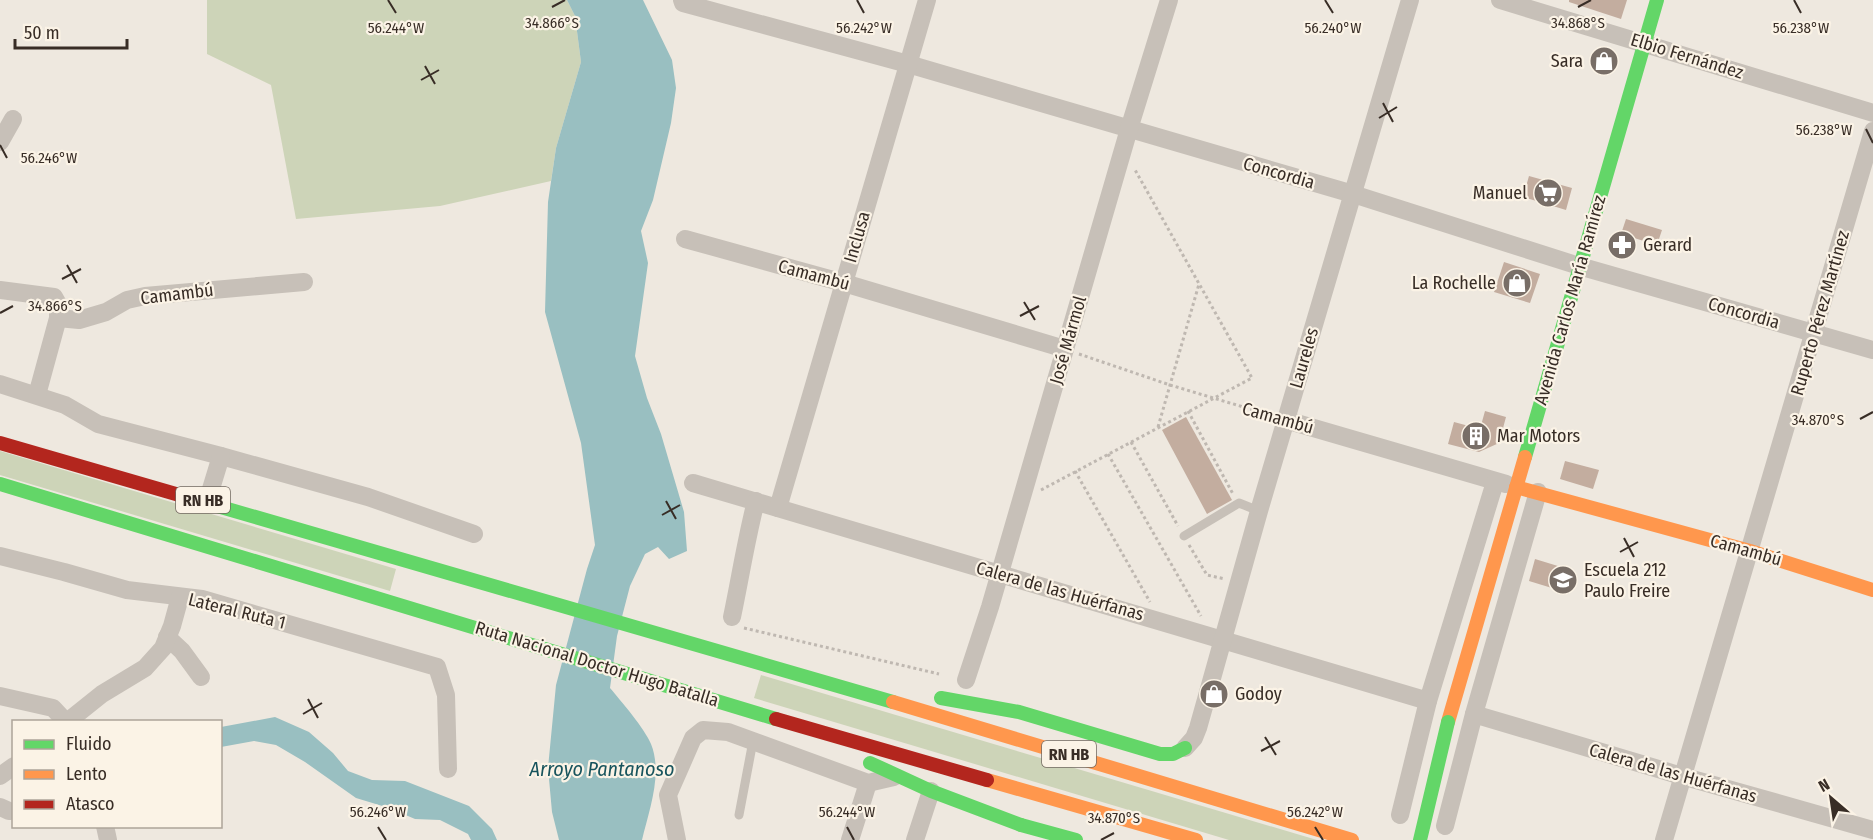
<svg xmlns="http://www.w3.org/2000/svg" width="1873" height="840" font-family="'Fira Sans Condensed',sans-serif">
  <style>
    .green { fill: #cdd4b8 }
    .water { fill: #99bfc1 }
    .building { fill: #c3ad9f }
    .lines { fill: none; stroke-linecap: round; stroke-linejoin: round }
    .path { stroke: #bfb8b1; stroke-width: 3; stroke-dasharray: 3 3; stroke-linecap: butt }
    .lane { stroke: #c7c0b8; stroke-width: 9 }
    .street { stroke: #c7c0b8; stroke-width: 18 }
    .fast { stroke: #63d668; stroke-width: 14 }
    .slow { stroke: #ff974d; stroke-width: 14 }
    .jam { stroke: #b3261e; stroke-width: 14 }
    .fast-bridge { stroke: #63d668; stroke-width: 14 }
    .ticks { fill: none; stroke: #382d26; stroke-width: 2 }
    .labels { text-anchor: middle; dominant-baseline: central; stroke-width: 4.5; stroke-linejoin: round; paint-order: stroke }
    .shield { fill: #fbf3e6; stroke: #726860; stroke-width: 1.5 }
    .shield-label { font-size: 16px; font-weight: bold; fill: #382d26 }
    .street-label { font-size: 18px; fill: #382d26; stroke: #fbf3e6 }
    .poi-label { font-size: 18px; fill: #382d26; stroke: #fbf3e6; text-anchor: start }
    .water-label { font-size: 20px; font-style: italic; fill: #18545d; stroke: #fbf3e6 }
    .ticks-label { font-size: 15px; text-anchor: middle; fill: #382d26; stroke: #fbf3e6; stroke-width: 4.5; stroke-linejoin: round; paint-order: stroke }
  </style>
  <rect width="100%" height="100%" fill="#eee8df"/>
  <!-- green -->
  <g class="green">
    <polygon points="207,0 567,0 575,16 581,62 556,148 551,181 440,206 296,219 271,85 207,54"/>
    <polygon points="0,451 396,569 390,591 0,475"/>
    <polygon points="761,675 1317,840 1229,840 754,698"/>
  </g>
  <!-- water -->
  <g class="water">
    <path d="M567,0H643L672,60L676,88L671,123L653,200L641,231L648,263L635,356L647,398L661,434L684,512L687,551L669,559L658,547L645,554L630,586L617,636L610,688C621,701 645,729 651,744C663,774 649,810 642,840H559L552,812L548,768L556,685L587,569L595,545L581,443L545,312L548,202L556,148L581,62L575,16Z"/>
    <polygon points="275,717 309,732 333,753 348,771 372,780 405,781 469,806 492,829 497,840 471,840 468,834 440,820 415,819 389,808 356,798 305,762 276,745 254,741 221,747 221,727"/>
  </g>
  <!-- building -->
  <g class="building">
    <polygon points="1569,0 1627,0 1621,19 1569,2"/>
    <polygon points="1529,176 1572,188 1566,210 1523,197"/>
    <polygon points="1626,219 1662,230 1657,245 1621,234"/>
    <polygon points="1504,262 1540,274 1530,303 1494,292"/>
    <polygon points="1485,411 1506,417 1499,443 1479,452 1448,444 1454,422 1480,429"/>
    <polygon points="1186,417 1232,500 1207,514 1162,430"/>
    <polygon points="1565,461 1599,470 1593,489 1560,479"/>
    <polygon points="1535,559 1571,570 1565,592 1529,581"/>
  </g>
  <g class="lines">
    <!-- path -->
    <g class="path">
      <polyline points="1079,354 1170,385 1270,415"/>
      <polyline points="1188,411 1233,494"/>
      <polyline points="1158,427 1199,284"/>
      <polyline points="1131,442 1178,526"/>
      <polyline points="1108,454 1201,616"/>
      <polyline points="1075,471 1150,602"/>
      <polyline points="1041,490 1252,378 1134,168"/>
      <polyline points="1189,545 1207,575 1225,579"/>
      <polyline points="744,628 939,674"/>
    </g>
    <!-- lane -->
    <g class="lane">
      <polyline points="1184,536 1239,503 1259,511"/>
      <polyline points="739,815 753,741"/>
    </g>
    <!-- street -->
    <g class="street">
      <polyline points="682,0 683,3 908,64 1353,194 1579,266 1873,350"/>
      <polyline points="1500,0 1873,113"/>
      <polyline points="0,142 13,119"/>
      <polyline points="685,239 844,283 1065,349"/>
      <polyline points="0,290 54,297 58,304 58,318 79,320 106,312 127,300 145,296 304,282"/>
      <polyline points="0,384 65,405 98,424 221,456 368,497 474,534"/>
      <polyline points="37,395 58,318"/>
      <polyline points="1286,420 1506,484"/>
      <polyline points="693,483 1428,701"/>
      <polyline points="207,502 221,456"/>
      <polyline points="778,508 927,0"/>
      <polyline points="0,556 64,572 127,590 202,599 437,667 446,695 448,769"/>
      <path d="M732,617C740,579 746,540 756,501"/>
      <polyline points="167,637 182,651 201,677"/>
      <polyline points="966,680 990,607 1129,129 1169,0"/>
      <polyline points="0,696 53,708 66,722"/>
      <polyline points="1474,714 1682,776 1873,830"/>
      <polyline points="67,722 102,694 145,668 163,648 172,626 180,597"/>
      <polyline points="1185,748 1194,738 1198,728 1259,511 1410,0"/>
      <polyline points="0,776 14,766"/>
      <polyline points="0,807 9,811"/>
      <polyline points="1400,815 1428,701 1495,482"/>
      <polyline points="105,826 108,840"/>
      <polyline points="1445,826 1474,714 1538,492"/>
      <polyline points="677,840 668,795 693,738 703,730 728,732 868,783 894,777"/>
      <polyline points="850,840 868,783"/>
      <polyline points="915,840 931,791"/>
      <polyline points="1664,840 1873,131"/>
    </g>
    <!-- fast -->
    <g class="fast">
      <polyline points="1525,457 1657,0"/>
      <polyline points="0,484 776,719"/>
      <polyline points="200,501 893,702"/>
      <polyline points="941,698 1019,712 1160,754 1173,754 1185,748"/>
      <polyline points="870,763 931,791 1021,825"/>
      <polyline points="1021,825 1076,840"/>
    </g>
    <!-- slow -->
    <g class="slow">
      <polyline points="1516,487 1750,551 1873,590"/>
      <polyline points="893,702 1352,840"/>
      <polyline points="1448,722 1525,457"/>
      <polyline points="987,780 1196,840"/>
    </g>
    <!-- jam -->
    <g class="jam">
      <polyline points="0,443 200,501"/>
      <polyline points="776,719 987,780"/>
    </g>
    <!-- fast-bridge -->
    <polyline class="fast-bridge" points="1420,840 1448,722"/>
  </g>
  <!-- ticks -->
  <path class="ticks" d="M388,0L396,13M857,0L864,13M1325,0L1333,13M1794,0L1801,13M552,7L565,0M1578,7L1591,0M425,66L435,84M421,80L439,70M1383,103L1393,122M1379,118L1397,107M1866,129L1873,143M0,145L7,158M67,265L77,283M62,279L81,269M1024,302L1035,320M0,313L13,306M1020,316L1039,306M1860,419L1873,412M666,501L676,519M662,515L680,505M1624,538L1634,557M1620,552L1638,542M308,699L318,718M303,714L322,703M1265,737L1276,755M1261,751L1280,741M378,827L386,840M847,827L854,840M1315,827L1323,840M1101,840L1114,833"/>
  <!-- icons -->
  <defs>
    <g id="shop-disc" transform="scale(1.5)"><circle r="9.5" fill="#786e67" stroke="#fbf3e6"/><path d="M-5-2.5h2.3a2.7 3.5 0 0 1 5.4 0H5L5.5 6h-11ZM-1.5-2.5h3a1.5 2.3 0 0 0-3 0Z" fill="#fff"/></g>
    <g id="supermarket-disc" transform="scale(1.5)"><circle r="9.5" fill="#786e67" stroke="#fbf3e6"/><path d="M-6-5.5h2.5l.6 2H6L4.5 2H-2.5L-4.4-4H-6ZM-1.5 3.2a1.3 1.3 0 1 0 .1 0ZM3 3.2a1.3 1.3 0 1 0 .1 0Z" fill="#fff"/></g>
    <g id="pharmacy-disc" transform="scale(1.5)"><circle r="9.5" fill="#786e67" stroke="#fbf3e6"/><path d="M-2-6h4v4h4v4h-4v4h-4v-4h-4v-4h4Z" fill="#fff"/></g>
    <g id="building-disc" transform="scale(1.5)"><circle r="9.5" fill="#786e67" stroke="#fbf3e6"/><path d="M-4-6H4V6H1V3H-1V6H-4ZM-2.5-4.3h1.7v1.8h-1.7ZM.8-4.3h1.7v1.8H.8ZM-2.5-1h1.7V.8h-1.7ZM.8-1h1.7V.8H.8Z" fill="#fff"/></g>
    <g id="school-disc" transform="scale(1.5)"><circle r="9.5" fill="#786e67" stroke="#fbf3e6"/><path d="M0-5L7-2L0 1L-7-2ZM-4 1L0 2.5L4 1V4Q0 6-4 4Z" fill="#fff"/></g>
  </defs>
  <g fill-rule="evenodd">
    <use href="#shop-disc" x="1604" y="61"/>
    <use href="#supermarket-disc" x="1548" y="193"/>
    <use href="#pharmacy-disc" x="1622" y="245"/>
    <use href="#shop-disc" x="1517" y="283"/>
    <use href="#building-disc" x="1476" y="436"/>
    <use href="#school-disc" x="1563" y="580"/>
    <use href="#shop-disc" x="1214" y="694"/>
  </g>
  <g class="labels">
    <!-- shield labels -->
    <g class="shield">
      <rect x="176" y="487" width="54" height="26" rx="4.5"/>
      <rect x="1042" y="741" width="54" height="26" rx="4.5"/>
    </g>
    <g class="shield-label">
      <text x="203" y="500">RN HB</text>
      <text x="1069" y="754">RN HB</text>
    </g>
    <!-- street labels -->
    <g class="street-label">
      <text transform="translate(1687 56) rotate(17)">Elbio Fernández</text>
      <text transform="translate(1279 173) rotate(16)">Concordia</text>
      <text transform="translate(857 237) rotate(-74)">Inclusa</text>
      <text transform="translate(814 275) rotate(15)">Camambú</text>
      <text transform="translate(177 294) rotate(-7)">Camambú</text>
      <text transform="translate(1570 300) rotate(-74)">Avenida Carlos María Ramírez</text>
      <text transform="translate(1744 313) rotate(16)">Concordia</text>
      <text transform="translate(1820 313) rotate(-74)">Ruperto Pérez Martínez</text>
      <text transform="translate(1068 340) rotate(-74)">José Mármol</text>
      <text transform="translate(1304 358) rotate(-74)">Laureles</text>
      <text transform="translate(1278 418) rotate(16)">Camambú</text>
      <text transform="translate(1746 550) rotate(16)">Camambú</text>
      <text transform="translate(1060 591) rotate(16)">Calera de las Huérfanas</text>
      <text transform="translate(237 611) rotate(14)">Lateral Ruta 1</text>
      <text transform="translate(597 664) rotate(17)">Ruta Nacional Doctor Hugo Batalla</text>
      <text transform="translate(1673 773) rotate(16)">Calera de las Huérfanas</text>
    </g>
    <!-- poi labels -->
    <g class="poi-label">
      <text x="1583" y="61" text-anchor="end">Sara</text>
      <text x="1527" y="193" text-anchor="end">Manuel</text>
      <text x="1643" y="245">Gerard</text>
      <text x="1496" y="283" text-anchor="end">La Rochelle</text>
      <text x="1497" y="436">Mar Motors</text>
      <text x="1584" y="570">Escuela 212<tspan x="1584" dy="21">Paulo Freire</tspan></text>
      <text x="1235" y="694">Godoy</text>
    </g>
    <!-- water labels -->
    <g class="water-label">
      <text x="602" y="769">Arroyo Pantanoso</text>
    </g>
  </g>
  <g class="ticks-label">
    <text x="552" y="28">34.866°S</text>
    <text x="1578" y="28">34.868°S</text>
    <text x="396" y="33">56.244°W</text>
    <text x="864" y="33">56.242°W</text>
    <text x="1333" y="33">56.240°W</text>
    <text x="1801" y="33">56.238°W</text>
    <text x="1824" y="135">56.238°W</text>
    <text x="49" y="163">56.246°W</text>
    <text x="55" y="311">34.866°S</text>
    <text x="1818" y="425">34.870°S</text>
    <text x="378" y="817">56.246°W</text>
    <text x="847" y="817">56.244°W</text>
    <text x="1315" y="817">56.242°W</text>
    <text x="1114" y="823">34.870°S</text>
  </g>
  <!-- legend -->
  <rect x="12" y="720" width="210" height="108" fill="#fbf3e6" stroke="#ada499" stroke-width="1.5"/>
  <rect x="24" y="740" width="30" height="9" fill="#63d668" stroke="#ada499" stroke-width="1.5"/>
  <text x="66" y="750" font-size="18" fill="#382d26">Fluido</text>
  <rect x="24" y="770" width="30" height="9" fill="#ff974d" stroke="#ada499" stroke-width="1.5"/>
  <text x="66" y="780" font-size="18" fill="#382d26">Lento</text>
  <rect x="24" y="800" width="30" height="9" fill="#b3261e" stroke="#ada499" stroke-width="1.5"/>
  <text x="66" y="810" font-size="18" fill="#382d26">Atasco</text>
  <!-- north arrow -->
  <g transform="translate(1831 798) rotate(331)" stroke="#fbf3e6" stroke-width="4.5" paint-order="stroke">
  <path d="M0-4.5L10 22L0 15L-10 22Z" fill="#382d26"/>
  <text y="-9" font-size="16" font-weight="bold" text-anchor="middle" fill="#382d26">N</text>
  </g>
  <!-- scale -->
  <path d="M15 39v9h112v-9" fill="none" stroke="#382d26" stroke-width="3"/>
  <text x="24" y="39" font-size="18" fill="#382d26" stroke="#fbf3e6" stroke-width="4.5" paint-order="stroke">50 m</text>
</svg>
